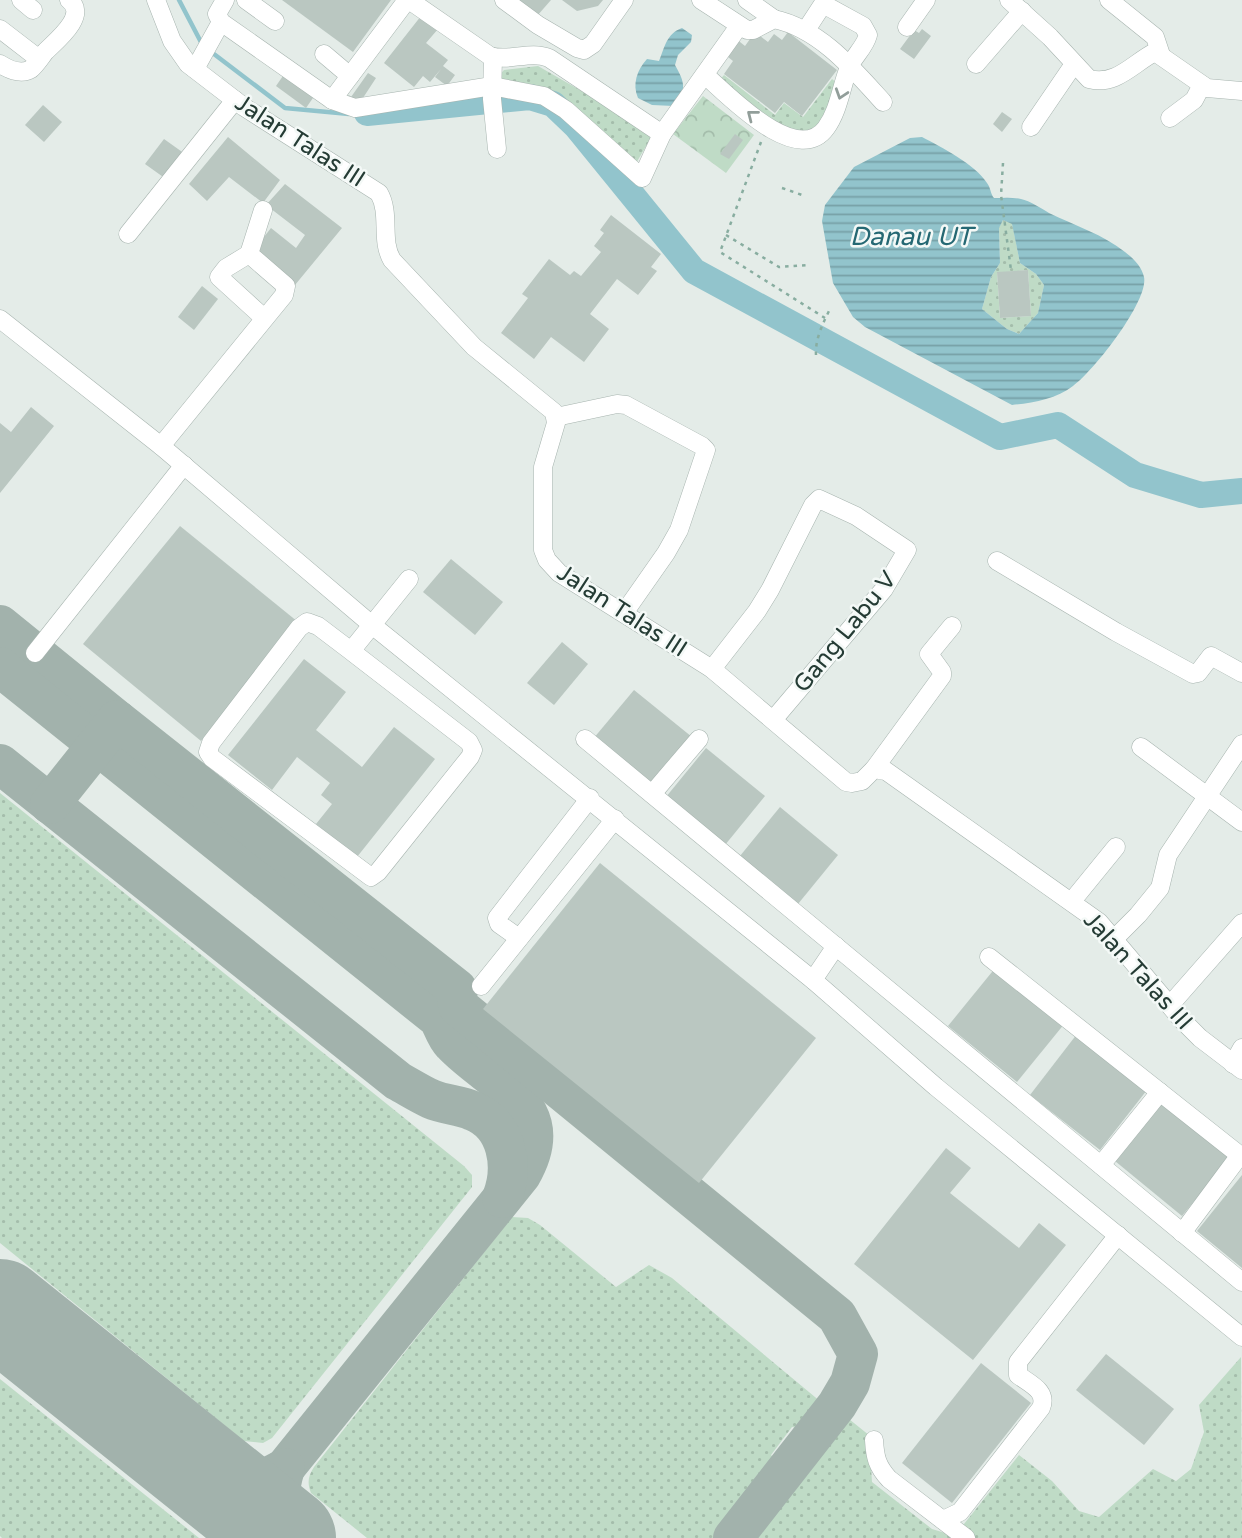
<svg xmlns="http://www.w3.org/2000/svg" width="1242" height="1538" font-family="'Varela Round',sans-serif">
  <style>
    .grass { fill: url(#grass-dots); fill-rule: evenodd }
    .park { fill: url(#park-crowns) }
    .water { fill: url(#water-rules); fill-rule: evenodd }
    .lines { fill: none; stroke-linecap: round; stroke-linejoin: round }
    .stream { stroke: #92c4cc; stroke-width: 4.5 }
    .river { stroke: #92c4cc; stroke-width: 26 }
    .taxiway { stroke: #a2b2ac; stroke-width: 40 }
    .runway { stroke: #a2b2ac; stroke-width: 100 }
    .building { fill: #bac7c1 }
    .minor-casing { stroke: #a7b4af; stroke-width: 19 }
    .path { stroke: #88ada0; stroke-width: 2.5; stroke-dasharray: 3.5 5; stroke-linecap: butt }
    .minor { stroke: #fff; stroke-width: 18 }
    .oneway { stroke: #929e9a }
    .labels { text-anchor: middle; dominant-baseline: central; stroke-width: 5; stroke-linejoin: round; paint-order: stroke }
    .street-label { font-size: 24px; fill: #253c35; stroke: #f4f9f7 }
    .water-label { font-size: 26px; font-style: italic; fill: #256873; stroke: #f4f9f7 }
  </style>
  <defs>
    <pattern id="grass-dots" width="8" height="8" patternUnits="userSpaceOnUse" patternTransform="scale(1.75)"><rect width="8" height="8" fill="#bfdbc6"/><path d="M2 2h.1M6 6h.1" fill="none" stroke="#a4bdab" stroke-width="1.8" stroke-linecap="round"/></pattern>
    <pattern id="park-crowns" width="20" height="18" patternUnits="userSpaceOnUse" patternTransform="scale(1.75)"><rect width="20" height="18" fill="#bfdbc6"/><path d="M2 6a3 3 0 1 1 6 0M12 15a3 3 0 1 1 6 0" fill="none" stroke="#a4bdab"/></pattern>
    <pattern id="water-rules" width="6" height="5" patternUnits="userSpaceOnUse" patternTransform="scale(1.75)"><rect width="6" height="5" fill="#92c4cc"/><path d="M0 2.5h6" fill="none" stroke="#77a0a6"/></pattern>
  </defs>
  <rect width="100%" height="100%" fill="#e4ece8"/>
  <!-- grass -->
  <g class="grass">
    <polygon points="538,66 585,93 652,136 635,165 563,102 497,78 504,70"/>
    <polygon points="724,75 775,115 784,103 803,117 832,79 837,83 837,91 816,129 810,132 782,129 718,82"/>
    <path d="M1003,220L1012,223L1020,263L1036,274L1044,285L1038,313L1019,334L1007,329L982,309L991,277L1000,263L999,227ZM1028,270L1031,316L1000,318L997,273Z"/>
    <polygon points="0,793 464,1166 472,1175 472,1187 272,1438 263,1443 244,1441 0,1243"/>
    <path d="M512,1217L528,1218L540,1225L616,1287L649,1265L672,1278L821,1402L803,1429L792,1427L771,1455L777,1461L716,1538H367L311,1493C307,1483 308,1476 314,1467Z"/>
    <polygon points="1241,1357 1242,1538 751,1538 849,1419 880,1444 871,1466 872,1482 932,1529 945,1533 960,1529 1019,1455 1052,1481 1079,1511 1099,1517 1153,1469 1176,1481 1191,1469 1204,1432 1199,1405"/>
    <polygon points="0,1379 199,1538 2,1538 0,1536"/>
  </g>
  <!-- park -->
  <polygon class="park" points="703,96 754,135 726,173 673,134"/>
  <!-- water -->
  <g class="water">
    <path d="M682,28L692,35L691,42L678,55L675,65C685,83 687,89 674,106L652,105L638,98C632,84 637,70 647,59L659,61C665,47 666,34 682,28Z"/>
    <path d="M922,137C941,147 975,164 987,183C991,188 990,193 994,198C1002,198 1012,197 1021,199C1030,201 1041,208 1049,213C1074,225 1104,235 1125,252C1133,258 1142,267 1144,277C1149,301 1093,372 1073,386C1056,399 1033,403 1012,405L865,327L853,317L833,283L822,221L825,205L854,167L910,138ZM1003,220L1012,224L1020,263L1036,274L1044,285L1038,313L1019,334L1007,329L982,309L991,277L1000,263L999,228Z"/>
  </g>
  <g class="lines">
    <!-- stream -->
    <g class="stream">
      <polyline points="179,0 203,46"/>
      <polyline points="210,51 285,108 349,114"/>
    </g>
    <!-- river -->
    <polyline class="river" points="367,113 530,97 553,104 576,126 694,271 1000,437 1058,425 1135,475 1201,495 1242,491"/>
    <!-- taxiway -->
    <g class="taxiway">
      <polyline points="0,625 117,720"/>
      <path d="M0,667L439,1019C443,1027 446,1037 452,1043C491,1085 562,1104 521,1175L285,1468C241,1494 229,1485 189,1460"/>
      <path d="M0,764L398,1081C409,1087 420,1094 431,1099C445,1105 460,1105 473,1111C508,1125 514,1167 502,1198"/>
      <polyline points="50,804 117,720 457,989 458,1006 837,1316 858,1354 850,1383 837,1405 733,1538"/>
      <path d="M285,1468C277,1495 276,1515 293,1538"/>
    </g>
    <!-- runway -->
    <polyline class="runway" points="0,1309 286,1538"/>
  </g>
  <!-- building -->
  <g class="building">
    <polygon points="282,0 391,0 353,52"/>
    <polygon points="516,0 551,0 537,16"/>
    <polygon points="562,0 603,0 598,6 577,11"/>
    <polygon points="421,16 438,29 426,43 448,60 443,66 455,75 447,86 435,77 441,69 430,82 423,76 414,87 384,63"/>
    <polygon points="922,29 931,36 914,59 900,49 914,30 919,33"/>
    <polygon points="755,32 768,42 774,34 782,40 788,32 837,70 802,116 784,102 775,113 724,74 733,61 723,53 735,38 745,46"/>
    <polygon points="285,73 315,95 306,108 276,86"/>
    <polygon points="368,73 376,78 359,104 344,101 349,95 351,97"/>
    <polygon points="43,105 62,122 44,142 25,125"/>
    <polygon points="1002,112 1012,119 1002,132 993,124"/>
    <polygon points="735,134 743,140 729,159 720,154"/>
    <polygon points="228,137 280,180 263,203 229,177 207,201 189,184"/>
    <polygon points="164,139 185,154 166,179 145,164"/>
    <polygon points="285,184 342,228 295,285 253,251 271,228 296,248 305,235 266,205"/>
    <polygon points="611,215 661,254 651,267 657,271 638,295 617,279 590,314 609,329 584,362 551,337 534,359 501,333 528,298 522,294 549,259 570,275 574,271 581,276 601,252 594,246 604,233 600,230"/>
    <polygon points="1028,270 1031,316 1000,318 997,272"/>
    <polygon points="202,286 218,299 194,330 178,317"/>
    <polygon points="31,407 54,426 0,493 0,423 11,432"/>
    <polygon points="180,526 298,622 201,741 83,644"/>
    <polygon points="451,559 503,602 475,635 423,592"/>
    <polygon points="562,642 588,664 554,705 527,683"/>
    <polygon points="304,659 346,692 316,730 362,767 394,727 435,759 357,857 316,824 332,804 321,795 330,783 297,757 272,790 228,755"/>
    <polygon points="634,690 692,737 651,786 593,739"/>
    <polygon points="706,748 765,796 725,845 666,797"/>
    <polygon points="780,807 838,855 798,904 740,856"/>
    <polygon points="600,863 816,1038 699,1183 483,1009"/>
    <polygon points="996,967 1065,1023 1017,1082 948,1026"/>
    <polygon points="1077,1034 1147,1090 1100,1150 1030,1095"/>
    <polygon points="1162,1102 1230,1157 1182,1216 1115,1161"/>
    <polygon points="946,1148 971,1168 950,1193 1019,1248 1039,1223 1066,1245 973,1360 854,1264"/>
    <polygon points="1242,1175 1242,1268 1197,1231"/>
    <polygon points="1106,1354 1174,1409 1144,1445 1076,1390"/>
    <polygon points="981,1363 1031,1403 952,1503 902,1463"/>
  </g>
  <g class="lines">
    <!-- minor casing -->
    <g class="minor-casing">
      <g id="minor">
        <polyline points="21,0 33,10"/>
        <path d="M156,0L172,41L188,64L244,107L379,193C391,214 380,240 392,260L474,347L554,412L556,423L543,467V550L547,560L559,573L712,669L846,782L852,783L862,781L874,769L886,771L1099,922L1182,1020L1200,1038L1242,1070"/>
        <polyline points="225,0 217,14 221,22 332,100 407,0"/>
        <polyline points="246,0 275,21"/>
        <path d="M409,0L490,56C510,62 530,50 549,58L662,134"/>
        <polyline points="504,0 538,25 577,48 584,50 593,44 624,0"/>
        <path d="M701,0L747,30H753L774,19C820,29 853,69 883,102"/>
        <polyline points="747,0 774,19"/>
        <path d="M1009,0L1050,37L1089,79C1117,86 1133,63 1155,52L1207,88L1242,91"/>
        <polyline points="1109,0 1155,37 1161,55"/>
        <polyline points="907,27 926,0"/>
        <polyline points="0,29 39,59"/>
        <polyline points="324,54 350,76"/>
        <polyline points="493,57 492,99 497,149"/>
        <path d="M0,64C8,69 21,75 31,69C36,65 41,57 45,52C56,41 89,15 69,0"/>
        <polyline points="976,64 1022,11"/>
        <polyline points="195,69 221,22"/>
        <path d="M705,75C728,95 797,168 826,128C839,110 841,87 849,67C854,56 865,47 868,35L863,26L823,4L806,30"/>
        <polyline points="332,100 355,108 492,86 544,96 566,110 642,178 662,134 739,26"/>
        <polyline points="1170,118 1194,100 1202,85"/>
        <polyline points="1031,127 1074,64"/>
        <polyline points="128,234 235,100"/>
        <polyline points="249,254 226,268 219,277 264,318"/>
        <polyline points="0,319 161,446 372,625 813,980 936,1087 1242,1337"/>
        <polyline points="556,417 617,404 626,405 702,446 706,450 679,530 666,553 624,613"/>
        <polyline points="161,446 284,295 286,286 249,254 263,210"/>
        <polyline points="997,561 1116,632 1193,674 1198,673 1211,656 1242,673"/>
        <polyline points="351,651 318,626 307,622 299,628 211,743 208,752 212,758 371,877 378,872 470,757 473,750 469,742 351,651 409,579"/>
        <polyline points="35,653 184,465"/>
        <polyline points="712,669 757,611 770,590 813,505 819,499 856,516 907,550 884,589 773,720"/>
        <polyline points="585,739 1242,1282"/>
        <polyline points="1141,747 1242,822"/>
        <polyline points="874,769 942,676 942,672 929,654 952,626"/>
        <polyline points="652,794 699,739"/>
        <polyline points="1072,901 1116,847"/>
        <polyline points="519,938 499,924 497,918 590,798"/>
        <polyline points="1115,938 1138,915 1160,888 1168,855 1242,744"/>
        <polyline points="989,957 1242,1157"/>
        <polyline points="813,980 836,946"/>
        <polyline points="481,986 615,819"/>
        <polyline points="1170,1005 1242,923"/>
        <polyline points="1233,1064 1242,1048"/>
        <polyline points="1101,1165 1160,1092"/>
        <polyline points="1182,1233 1240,1155"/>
        <path d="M874,1440C875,1457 877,1466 889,1479L966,1538"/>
        <path d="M943,1520L960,1512L1041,1408C1048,1391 1030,1384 1018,1375V1362L1118,1235"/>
      </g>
    </g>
    <!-- path -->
    <g class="path">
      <polyline points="761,142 720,252 825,318"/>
      <polyline points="1003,163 1001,195 1011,270"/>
      <polyline points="782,188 805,196"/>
      <polyline points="726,235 779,267 808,265"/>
      <path d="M816,355C815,339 823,323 830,309"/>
    </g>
    <!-- minor -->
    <use href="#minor" class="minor"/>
  </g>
  <!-- one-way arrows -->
  <defs><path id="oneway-chevron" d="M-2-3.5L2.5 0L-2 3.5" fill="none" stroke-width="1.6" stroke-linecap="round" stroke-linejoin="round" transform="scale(1.75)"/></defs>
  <g class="oneway">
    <use href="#oneway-chevron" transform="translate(841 94) rotate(108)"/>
    <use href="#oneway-chevron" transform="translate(752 115) rotate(-142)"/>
  </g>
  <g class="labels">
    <!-- street labels -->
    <g class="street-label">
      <text transform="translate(300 141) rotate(33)">Jalan Talas III</text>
      <text transform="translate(622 611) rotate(33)">Jalan Talas III</text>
      <text transform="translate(845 632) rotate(-51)">Gang Labu V</text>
      <text transform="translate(1138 971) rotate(48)">Jalan Talas III</text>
    </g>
    <!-- water labels -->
    <g class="water-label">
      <text x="911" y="236">Danau UT</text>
    </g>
  </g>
</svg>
